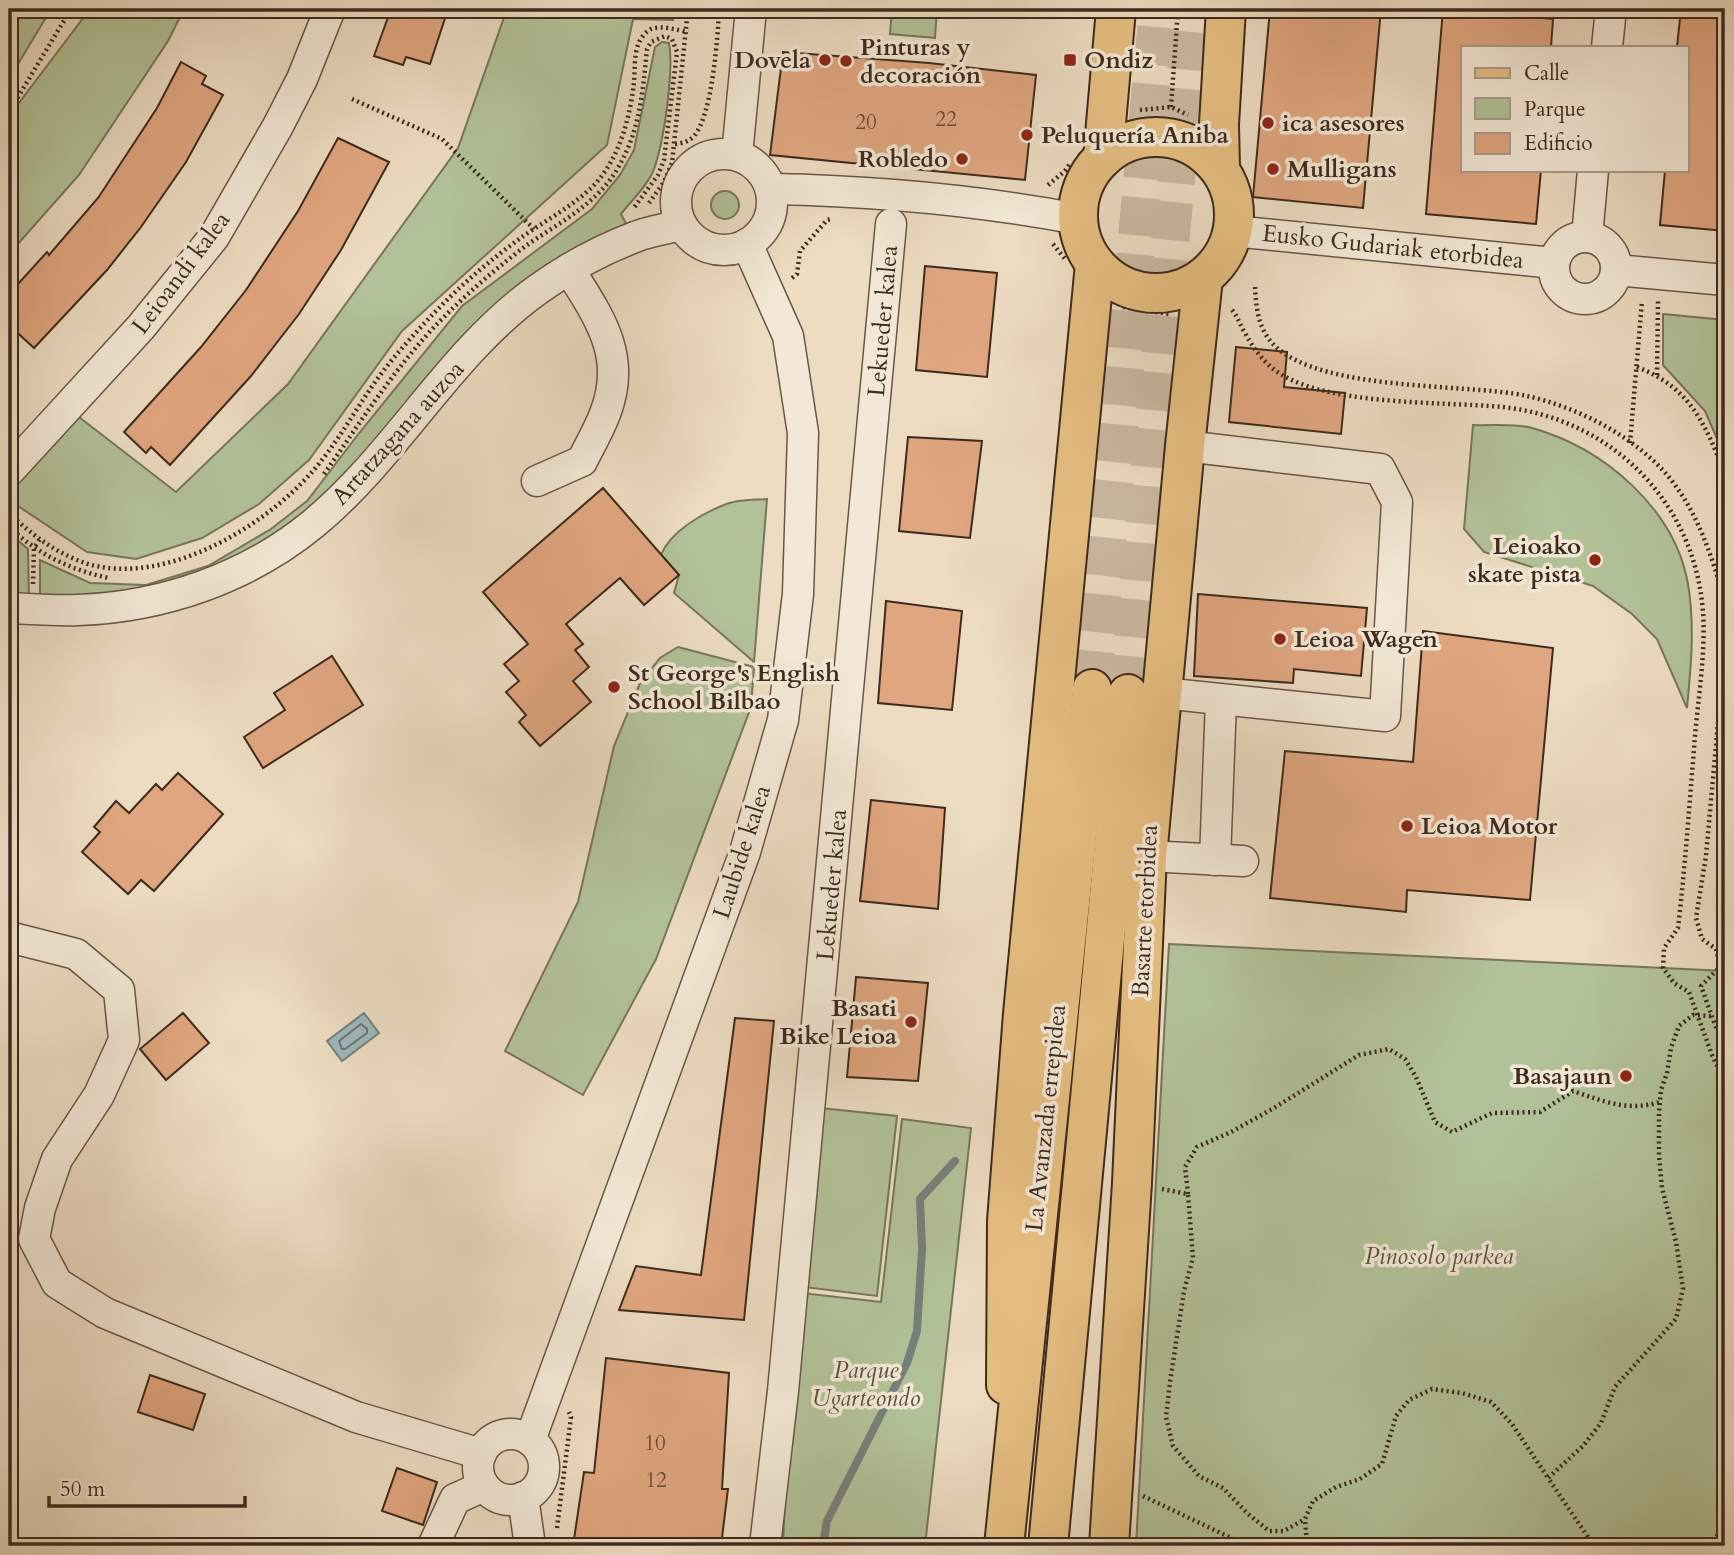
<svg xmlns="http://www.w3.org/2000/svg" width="1734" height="1555" font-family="Cardo,serif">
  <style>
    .green { fill: #b2c298; stroke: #78765b; stroke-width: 2 }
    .water { fill: #9db9bd; stroke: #77807d; stroke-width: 2 }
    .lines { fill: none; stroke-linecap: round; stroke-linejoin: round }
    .shore { stroke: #6e726e; stroke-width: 2 }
    .stream { stroke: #77807d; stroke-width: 8 }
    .building { fill: #e0a67f; stroke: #3e2a1e; stroke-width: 2 }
    .highway-tunnel { stroke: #cab8a1; stroke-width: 38; stroke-dasharray: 38 19; stroke-linecap: butt }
    .minor-casing { stroke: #6a5647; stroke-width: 33 }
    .major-casing { stroke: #3e2a1e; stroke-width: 42 }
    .highway-casing { stroke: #3e2a1e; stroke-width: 42 }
    .path { stroke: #3e2a1e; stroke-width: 4.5; stroke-dasharray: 2 3.5; stroke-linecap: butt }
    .minor { stroke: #f3e8d7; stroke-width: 30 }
    .major { stroke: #e6be81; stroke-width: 38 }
    .highway { stroke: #e6be81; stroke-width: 38 }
    .poi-dot { fill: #8f2418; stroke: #f3e8d7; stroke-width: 2.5 }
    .labels { text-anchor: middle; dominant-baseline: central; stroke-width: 7; stroke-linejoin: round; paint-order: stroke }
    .number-label { font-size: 21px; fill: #664936 }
    .poi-label { font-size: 24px; font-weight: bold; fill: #3e2a1e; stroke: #f3e8d7; text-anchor: start }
    .street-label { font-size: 24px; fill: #3e2a1e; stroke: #f3e8d7 }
    .park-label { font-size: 24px; font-style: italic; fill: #5b503c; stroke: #f3e8d7 }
  </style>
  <rect width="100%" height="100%" fill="#eddcc2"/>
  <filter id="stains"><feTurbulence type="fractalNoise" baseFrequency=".00286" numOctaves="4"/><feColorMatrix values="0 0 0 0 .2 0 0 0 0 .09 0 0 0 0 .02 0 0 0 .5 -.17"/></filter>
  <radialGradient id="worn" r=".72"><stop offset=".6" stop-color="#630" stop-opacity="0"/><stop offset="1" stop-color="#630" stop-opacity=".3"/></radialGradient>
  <!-- green -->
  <g class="green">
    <polygon points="9,9 51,9 9,79"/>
    <polygon points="90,9 184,9 168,41 79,175 9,254 9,116"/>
    <polygon points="507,9 674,9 673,20 633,19 607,145 402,331 309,460 259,504 202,538 136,559 87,552 9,500 9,490 79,417 176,492 288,384 458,148"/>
    <polygon points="892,9 937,9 935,38 890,34"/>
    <path d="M662,42L669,43C674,71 664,141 654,169C649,184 631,201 621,214L630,231L444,372L284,537L170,590L40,604V560L90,583L146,585L208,566L271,529L307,501L360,432L462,306L592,209L620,175L634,150L655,47Z"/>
    <circle cx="725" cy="205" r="14"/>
    <polygon points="1663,314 1725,320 1725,457 1705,411 1663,365"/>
    <path d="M1473,425C1492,426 1515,423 1532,428C1604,448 1675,509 1688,584C1695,626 1691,666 1687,708L1657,639L1632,614L1593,586L1484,552L1464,529Z"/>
    <path d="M767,499L754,662L674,593L679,575L661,555C670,532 701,514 724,505C736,499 754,500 767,499Z"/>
    <polygon points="9,533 28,549 29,604 9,603"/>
    <polygon points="678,647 754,667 751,707 656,959 583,1095 505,1051 578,902 614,746 640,683 660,658"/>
    <polygon points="1169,944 1725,971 1725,1546 1136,1546"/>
    <polygon points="820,1108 897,1116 877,1296 804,1287"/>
    <polygon points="902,1119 971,1128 925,1546 783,1546 793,1292 881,1302"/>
  </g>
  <!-- water -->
  <polygon class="water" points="364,1013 379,1033 342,1061 327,1041"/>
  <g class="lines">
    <!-- shore -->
    <polygon class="shore" points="361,1024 367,1029 367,1033 345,1049 342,1049 339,1041"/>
    <!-- stream -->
    <polyline class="stream" points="823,1546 827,1521 907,1363 917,1331 922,1249 920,1199 955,1161"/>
  </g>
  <!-- building -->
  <g class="building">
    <polygon points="391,9 448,9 430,64 406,57 403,65 374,56"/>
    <polygon points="1270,9 1381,9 1363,208 1253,197"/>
    <polygon points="1443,9 1553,19 1551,47 1463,47 1463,170 1541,170 1536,224 1426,214"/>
    <polygon points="1681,9 1725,9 1725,231 1660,225 1665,170 1687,170 1687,47 1677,47"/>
    <polygon points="783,52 929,63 1036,75 1025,180 770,155"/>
    <polygon points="181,62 206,76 202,84 223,95 186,162 141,227 107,270 34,348 9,325 9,294 47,252 49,255 98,198 157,108"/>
    <polygon points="338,138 389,162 341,250 299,314 251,376 170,465 151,447 146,453 124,432 201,347 246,290 298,211"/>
    <polygon points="925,266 997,273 987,377 916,370"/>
    <polygon points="1236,347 1287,352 1284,387 1345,393 1341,434 1229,422"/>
    <polygon points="908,437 982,441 970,538 899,531"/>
    <polygon points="603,488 679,575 644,605 620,578 566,624 583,644 575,650 589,667 573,681 591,702 540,746 519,722 526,715 506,692 519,681 504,664 528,644 483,592"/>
    <polygon points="1198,594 1367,608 1361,676 1294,669 1293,683 1194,676"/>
    <polygon points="886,601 962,611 952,710 878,703"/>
    <polygon points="1423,631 1553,648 1530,900 1407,890 1406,912 1270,898 1285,751 1413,762"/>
    <polygon points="332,656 363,705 263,768 244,737 285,710 274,693"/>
    <polygon points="178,773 223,814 154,891 141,880 128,894 82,852 100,832 94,827 116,801 129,813 156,784 162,790"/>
    <polygon points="871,800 945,808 938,909 860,901"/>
    <polygon points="856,977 928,983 918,1081 847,1077"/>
    <polygon points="183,1013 209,1043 166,1080 140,1049"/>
    <polygon points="735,1018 774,1021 744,1320 619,1310 636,1266 701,1275"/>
    <polygon points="606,1358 729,1373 722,1489 728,1489 721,1546 573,1546 584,1472 594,1473"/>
    <polygon points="150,1375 205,1394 193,1430 138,1412"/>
    <polygon points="397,1468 437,1482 423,1525 382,1511"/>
  </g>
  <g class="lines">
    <!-- highway-tunnel -->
    <g class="highway-tunnel">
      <polyline points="1092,689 1119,434 1158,9"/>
      <polyline points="1128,694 1192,9"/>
    </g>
    <!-- minor casing -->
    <g class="minor-casing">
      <g id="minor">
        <polyline points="1607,47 1611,9"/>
        <circle cx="724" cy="202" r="48"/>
        <polyline points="737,155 751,9"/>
        <path d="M771,189C874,191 977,200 1078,219"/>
        <polyline points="1233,231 1554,263"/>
        <circle cx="1585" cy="268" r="31"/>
        <polyline points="1587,237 1593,170"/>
        <polyline points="1616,270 1725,280"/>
        <polyline points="9,471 141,327 214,237 278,126 302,79 330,9"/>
        <path d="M537,481L582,461C590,445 600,428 606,411C627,354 598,316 569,269"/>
        <path d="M9,608C32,609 55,611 78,610C163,607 247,578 313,524C397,455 449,353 537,290C566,269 601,250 635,237C650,231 666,229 681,225"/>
        <polyline points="1162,693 1385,716 1397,502 1380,469 1185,446"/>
        <polyline points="1147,856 1243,861"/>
        <polyline points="1215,860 1221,700"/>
        <polyline points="9,937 76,954 119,990 124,1040 99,1095 57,1159 40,1208 34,1239 57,1283 105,1313 356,1417 481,1454"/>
        <circle cx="511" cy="1467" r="33"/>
        <polyline points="530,1440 745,852 783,720 798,594 803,433 788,336 747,244"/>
        <polyline points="523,1497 530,1546"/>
        <polyline points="433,1546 455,1499 484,1486"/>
        <polyline points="765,1546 783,1391 891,224"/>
      </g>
    </g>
    <!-- major casing -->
    <g class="major-casing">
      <g id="major">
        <circle cx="1156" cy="215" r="78"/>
        <polyline points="1103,158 1116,9"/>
        <polyline points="1220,169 1219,124 1226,9"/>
        <polyline points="1006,1385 1007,1221 1023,1014 1095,264"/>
        <polyline points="1109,1546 1132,1183 1147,856 1185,446 1203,278"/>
      </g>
    </g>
    <!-- highway casing -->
    <g class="highway-casing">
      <g id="highway">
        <polyline points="1004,1546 1092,689"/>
        <polyline points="1048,1546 1128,694"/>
      </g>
    </g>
    <!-- path -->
    <g class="path">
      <polyline points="352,99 442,139 534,229"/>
      <polyline points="1171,107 1178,9"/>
      <polyline points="1140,110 1171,107 1188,115"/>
      <polyline points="9,112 71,9"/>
      <path d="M675,144C683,143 688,142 694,136C712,116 718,37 719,9"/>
      <polyline points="1048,185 1065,171 1071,162"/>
      <polyline points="649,203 664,182 672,163 688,9"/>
      <polyline points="1053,244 1065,259"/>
      <polyline points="692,250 726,263"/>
      <polyline points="792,278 797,274 800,251 827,220 831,219"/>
      <path d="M1255,287C1256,303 1257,319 1265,333C1298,394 1464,382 1527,396C1577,407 1634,436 1668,476C1699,514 1711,555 1725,601"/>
      <polyline points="1123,307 1169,314"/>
      <path d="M1232,310C1238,317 1240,325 1245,333C1252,346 1259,356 1270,366C1314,407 1442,401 1502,407C1610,418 1695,501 1703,612C1706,657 1697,703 1694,749C1689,809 1685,868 1678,928L1664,948L1663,968L1674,983L1689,992L1712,1055L1725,1082"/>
      <path d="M1637,367C1691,388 1705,424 1725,474"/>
      <polyline points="1657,375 1658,301"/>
      <polyline points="1630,443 1642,301"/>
      <path d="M324,474C363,419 398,362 447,314C471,290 499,266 527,245C560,222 599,203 619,166C640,130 643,90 647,49L651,42L665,36L672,39L677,52L664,160L658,175L633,209"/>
      <path d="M9,513C32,535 57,554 88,564C165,586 263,528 312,472C335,446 353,414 373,385C392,358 415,333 438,309C463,283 493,258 522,237C546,220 575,205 595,184C620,157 630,117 634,82C635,70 634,56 638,45C640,39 645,32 651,29C662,25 677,30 688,32"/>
      <path d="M9,527C38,554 70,570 109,578"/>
      <polyline points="33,584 34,548 40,539"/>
      <polyline points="1725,645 1706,856 1696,918 1702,939 1716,949 1720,967 1701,986 1715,1025 1725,1045"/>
      <polyline points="1162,1189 1188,1194 1193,1258 1184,1291 1170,1382 1166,1417 1173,1446 1199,1476 1223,1488 1247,1513 1269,1531 1284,1531 1305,1519"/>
      <path d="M1188,1194L1185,1167L1197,1147L1231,1132L1274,1108L1359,1055L1389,1049L1405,1059L1416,1077L1435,1122L1452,1132L1492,1113L1540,1112L1573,1091C1603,1101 1627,1112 1660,1102"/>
      <polyline points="1143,1496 1248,1546"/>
      <polyline points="557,1528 571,1417 569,1412"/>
      <polyline points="1307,1546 1305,1519 1313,1501 1336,1487 1360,1479 1382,1464 1396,1416 1409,1400 1432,1389 1462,1393 1491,1402 1512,1424 1548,1478"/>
      <polyline points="1594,1546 1548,1478 1583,1446 1601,1423 1615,1387 1676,1319 1683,1289 1676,1242 1662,1188 1659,1156 1659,1112 1661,1090 1667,1073 1671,1048 1679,1026 1693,1015 1711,1016"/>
      <polyline points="1711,1546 1725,1522"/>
    </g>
    <!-- minor -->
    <use href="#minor" class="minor"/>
    <!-- major -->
    <use href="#major" class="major"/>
    <!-- highway -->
    <use href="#highway" class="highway"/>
  </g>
  <!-- markers -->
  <g class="poi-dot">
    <circle cx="825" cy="60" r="7"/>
    <rect x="1063" y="53" width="14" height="14" rx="3.5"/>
    <circle cx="846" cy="61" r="7"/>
    <circle cx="1268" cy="123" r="7"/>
    <circle cx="1027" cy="135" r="7"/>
    <circle cx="962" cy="159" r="7"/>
    <circle cx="1273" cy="169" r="7"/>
    <circle cx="1595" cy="560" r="7"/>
    <circle cx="1280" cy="639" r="7"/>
    <circle cx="614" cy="687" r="7"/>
    <circle cx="1407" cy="826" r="7"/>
    <circle cx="911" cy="1022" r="7"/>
    <circle cx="1626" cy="1076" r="7"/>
  </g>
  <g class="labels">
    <!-- number labels -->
    <g class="number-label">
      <text x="946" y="119">22</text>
      <text x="866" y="122">20</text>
      <text x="655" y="1443">10</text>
      <text x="656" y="1480">12</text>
    </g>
    <!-- poi labels -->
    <g class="poi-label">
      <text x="860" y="47">Pinturas y<tspan x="860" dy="28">decoración</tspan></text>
      <text x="811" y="60" text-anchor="end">Dovela</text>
      <text x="1084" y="60">Ondiz</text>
      <text x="1282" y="123">ica asesores</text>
      <text x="1041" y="135">Peluquería Aniba</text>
      <text x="948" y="159" text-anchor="end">Robledo</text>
      <text x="1287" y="169">Mulligans</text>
      <text x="1581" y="546" text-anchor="end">Leioako<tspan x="1581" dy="28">skate pista</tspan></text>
      <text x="1294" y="639">Leioa Wagen</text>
      <text x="628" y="673">St George's English<tspan x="628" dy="28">School Bilbao</tspan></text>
      <text x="1421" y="826">Leioa Motor</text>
      <text x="897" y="1008" text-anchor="end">Basati<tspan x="897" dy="28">Bike Leioa</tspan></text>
      <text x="1612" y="1076" text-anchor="end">Basajaun</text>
    </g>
    <!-- street labels -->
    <g class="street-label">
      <text transform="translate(1393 247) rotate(6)">Eusko Gudariak etorbidea</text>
      <text transform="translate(181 273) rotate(-53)">Leioandi kalea</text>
      <text transform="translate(883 321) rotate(-85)">Lekueder kalea</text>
      <text transform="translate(398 433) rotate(-48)">Artatzagana auzoa</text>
      <text transform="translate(742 852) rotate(-72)">Laubide kalea</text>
      <text transform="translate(832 885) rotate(-85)">Lekueder kalea</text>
      <text transform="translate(1145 911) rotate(-87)">Basarte etorbidea</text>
      <text transform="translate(1046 1118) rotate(-84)">La Avanzada errepidea</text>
    </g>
    <!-- park labels -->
    <g class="park-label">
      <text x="1439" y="1256">Pinosolo parkea</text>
      <text x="866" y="1370">Parque<tspan x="866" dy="28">Ugarteondo</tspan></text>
    </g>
  </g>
  <!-- margin -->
  <rect width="1734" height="1555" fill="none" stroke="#eddcc2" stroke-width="35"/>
  <rect x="10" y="10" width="1713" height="1534" fill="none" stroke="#3e2a1e" stroke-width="3.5"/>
  <rect x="18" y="18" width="1699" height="1520" fill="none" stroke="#3e2a1e" stroke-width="2"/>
  <!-- legend -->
  <rect x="1461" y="46" width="228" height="126" fill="#f3e8d7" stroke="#ab9c8d" stroke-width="2"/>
  <rect x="1475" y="68" width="35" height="10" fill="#e6be81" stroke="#ab9c8d" stroke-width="2"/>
  <text x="1524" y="80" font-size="21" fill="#3e2a1e">Calle</text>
  <rect x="1475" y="98" width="35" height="21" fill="#b2c298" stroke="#ab9c8d" stroke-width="2"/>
  <text x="1524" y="116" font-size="21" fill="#3e2a1e">Parque</text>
  <rect x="1475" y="133" width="35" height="21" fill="#e0a67f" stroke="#ab9c8d" stroke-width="2"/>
  <text x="1524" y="150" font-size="21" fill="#3e2a1e">Edificio</text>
  <!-- scale -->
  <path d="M49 1496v10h196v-10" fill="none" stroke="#3e2a1e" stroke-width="3.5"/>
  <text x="60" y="1496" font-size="21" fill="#3e2a1e" stroke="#f3e8d7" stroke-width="5" paint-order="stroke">50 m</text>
  <rect width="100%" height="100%" filter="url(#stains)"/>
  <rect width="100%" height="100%" fill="url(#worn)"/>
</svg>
